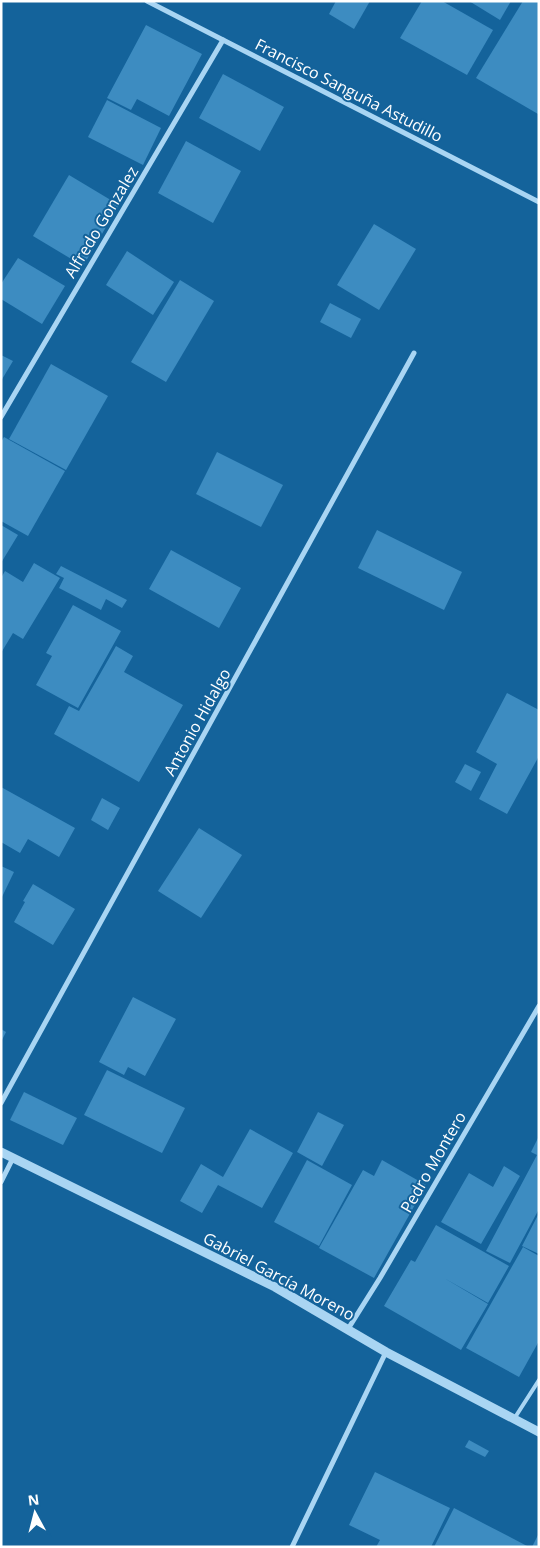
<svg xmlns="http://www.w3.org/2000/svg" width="540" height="1548" font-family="'Open Sans',sans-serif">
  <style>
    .building { fill: #3d8cc1 }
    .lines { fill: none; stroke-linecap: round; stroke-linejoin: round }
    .service { stroke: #a9d5f3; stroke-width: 4 }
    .minor { stroke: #a9d5f3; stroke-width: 5 }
    .tertiary { stroke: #a9d5f3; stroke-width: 9 }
    .labels { text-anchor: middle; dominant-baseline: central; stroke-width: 4; stroke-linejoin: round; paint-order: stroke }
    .street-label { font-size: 16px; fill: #fff; stroke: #14639b }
  </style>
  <rect width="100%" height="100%" fill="#14639b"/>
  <!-- building -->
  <g class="building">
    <polygon points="336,1 370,1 354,29 329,14"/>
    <polygon points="422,1 442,1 493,30 467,75 400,38"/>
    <polygon points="469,1 511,1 500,20"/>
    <polygon points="523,1 539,1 538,114 476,78"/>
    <polygon points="146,25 202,54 169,116 137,99 131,110 107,98"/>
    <polygon points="223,74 284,107 260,151 199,118"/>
    <polygon points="107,100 161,128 143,165 88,137"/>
    <polygon points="186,141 241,171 213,223 158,193"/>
    <polygon points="69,175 119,205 83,266 33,236"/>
    <polygon points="374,224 416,249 379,310 337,285"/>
    <polygon points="127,251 174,282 153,315 106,285"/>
    <polygon points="18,258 65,286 42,324 1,299 1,284"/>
    <polygon points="180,280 214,301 166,382 131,362"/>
    <polygon points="330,303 361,319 351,338 320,322"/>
    <polygon points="1,355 13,361 1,381"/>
    <polygon points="51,364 108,396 66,470 9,439"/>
    <polygon points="4,437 65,471 28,536 1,521 1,442"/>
    <polygon points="217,452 283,485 261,527 196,494"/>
    <polygon points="1,525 18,535 1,563"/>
    <polygon points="377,530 462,572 444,610 358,568"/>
    <polygon points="171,550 241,588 219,628 149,589"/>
    <polygon points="34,563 60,578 23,639 13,633 1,653 1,578 5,571 23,582"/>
    <polygon points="61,566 127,600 122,608 106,599 101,610 59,588 64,578 56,574"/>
    <polygon points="73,605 121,631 78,708 36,685 52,656 46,653"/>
    <polygon points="116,646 133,656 124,672 183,705 139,782 54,734 69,706 79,711"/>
    <polygon points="507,693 539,710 539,756 507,814 479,799 497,764 476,752"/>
    <polygon points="465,764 481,772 471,791 455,782"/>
    <polygon points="1,787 75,828 59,857 28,839 20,853 1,842"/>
    <polygon points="102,798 120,808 108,830 91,820"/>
    <polygon points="199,828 242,855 201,918 158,891"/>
    <polygon points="1,866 14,872 1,899"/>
    <polygon points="33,884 75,909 53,945 14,922 25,902 23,901"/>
    <polygon points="133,997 176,1019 145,1076 128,1067 124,1075 99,1062"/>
    <polygon points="1,1029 6,1032 1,1042"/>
    <polygon points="107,1070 185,1108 162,1153 84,1115"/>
    <polygon points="24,1092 77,1118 63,1145 10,1120"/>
    <polygon points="318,1112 344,1125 322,1166 297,1152"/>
    <polygon points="250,1129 293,1153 262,1208 218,1185 202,1213 180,1201 201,1164 223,1177"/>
    <polygon points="539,1136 539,1209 510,1263 486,1251 537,1155 531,1152"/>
    <polygon points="307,1160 352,1185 319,1246 274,1222"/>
    <polygon points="382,1160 426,1185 374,1278 319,1248 363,1170 374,1176"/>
    <polygon points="504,1166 520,1176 481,1244 441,1222 469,1173 493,1187"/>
    <polygon points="539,1213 538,1239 539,1254 522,1246"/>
    <polygon points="436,1225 509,1266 488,1303 444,1278 488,1304 461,1350 384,1306 411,1260 415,1262"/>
    <polygon points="523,1247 539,1256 539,1341 519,1377 466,1348"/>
    <polygon points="469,1440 489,1451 485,1457 465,1447"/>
    <polygon points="375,1472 450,1508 431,1547 376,1547 380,1540 349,1525"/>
    <polygon points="454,1508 529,1547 434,1547"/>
    <polygon points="539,1533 539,1547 532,1547"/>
  </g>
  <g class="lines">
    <!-- service -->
    <polyline class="service" points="514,1419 539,1380"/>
    <!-- minor -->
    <g class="minor">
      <polyline points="147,1 539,202"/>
      <polyline points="1,417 223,40"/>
      <polyline points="1,1103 414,353"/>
      <polyline points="1,1182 13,1158"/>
      <polyline points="348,1329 380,1278 539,1006"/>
      <polyline points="292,1547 386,1352"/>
    </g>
    <!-- tertiary -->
    <polyline class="tertiary" points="1,1152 275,1287 386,1352 539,1432"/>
  </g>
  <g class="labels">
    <!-- street labels -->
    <g class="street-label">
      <text transform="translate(349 90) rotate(27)">Francisco Sanguña Astudillo</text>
      <text transform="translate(101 222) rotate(-59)">Alfredo Gonzalez</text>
      <text transform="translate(197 722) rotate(-61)">Antonio Hidalgo</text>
      <text transform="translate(433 1162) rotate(-60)">Pedro Montero</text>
      <text transform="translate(279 1276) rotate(28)">Gabriel García Moreno</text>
    </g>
  </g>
  <!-- border -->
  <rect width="540" height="1548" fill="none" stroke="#ffffff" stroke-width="5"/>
  <!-- north arrow -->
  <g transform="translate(35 1513) rotate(353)" stroke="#14639b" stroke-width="4" paint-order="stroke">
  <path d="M0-4L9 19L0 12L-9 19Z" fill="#ffffff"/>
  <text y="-8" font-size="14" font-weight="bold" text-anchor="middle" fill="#ffffff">N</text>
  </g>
</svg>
